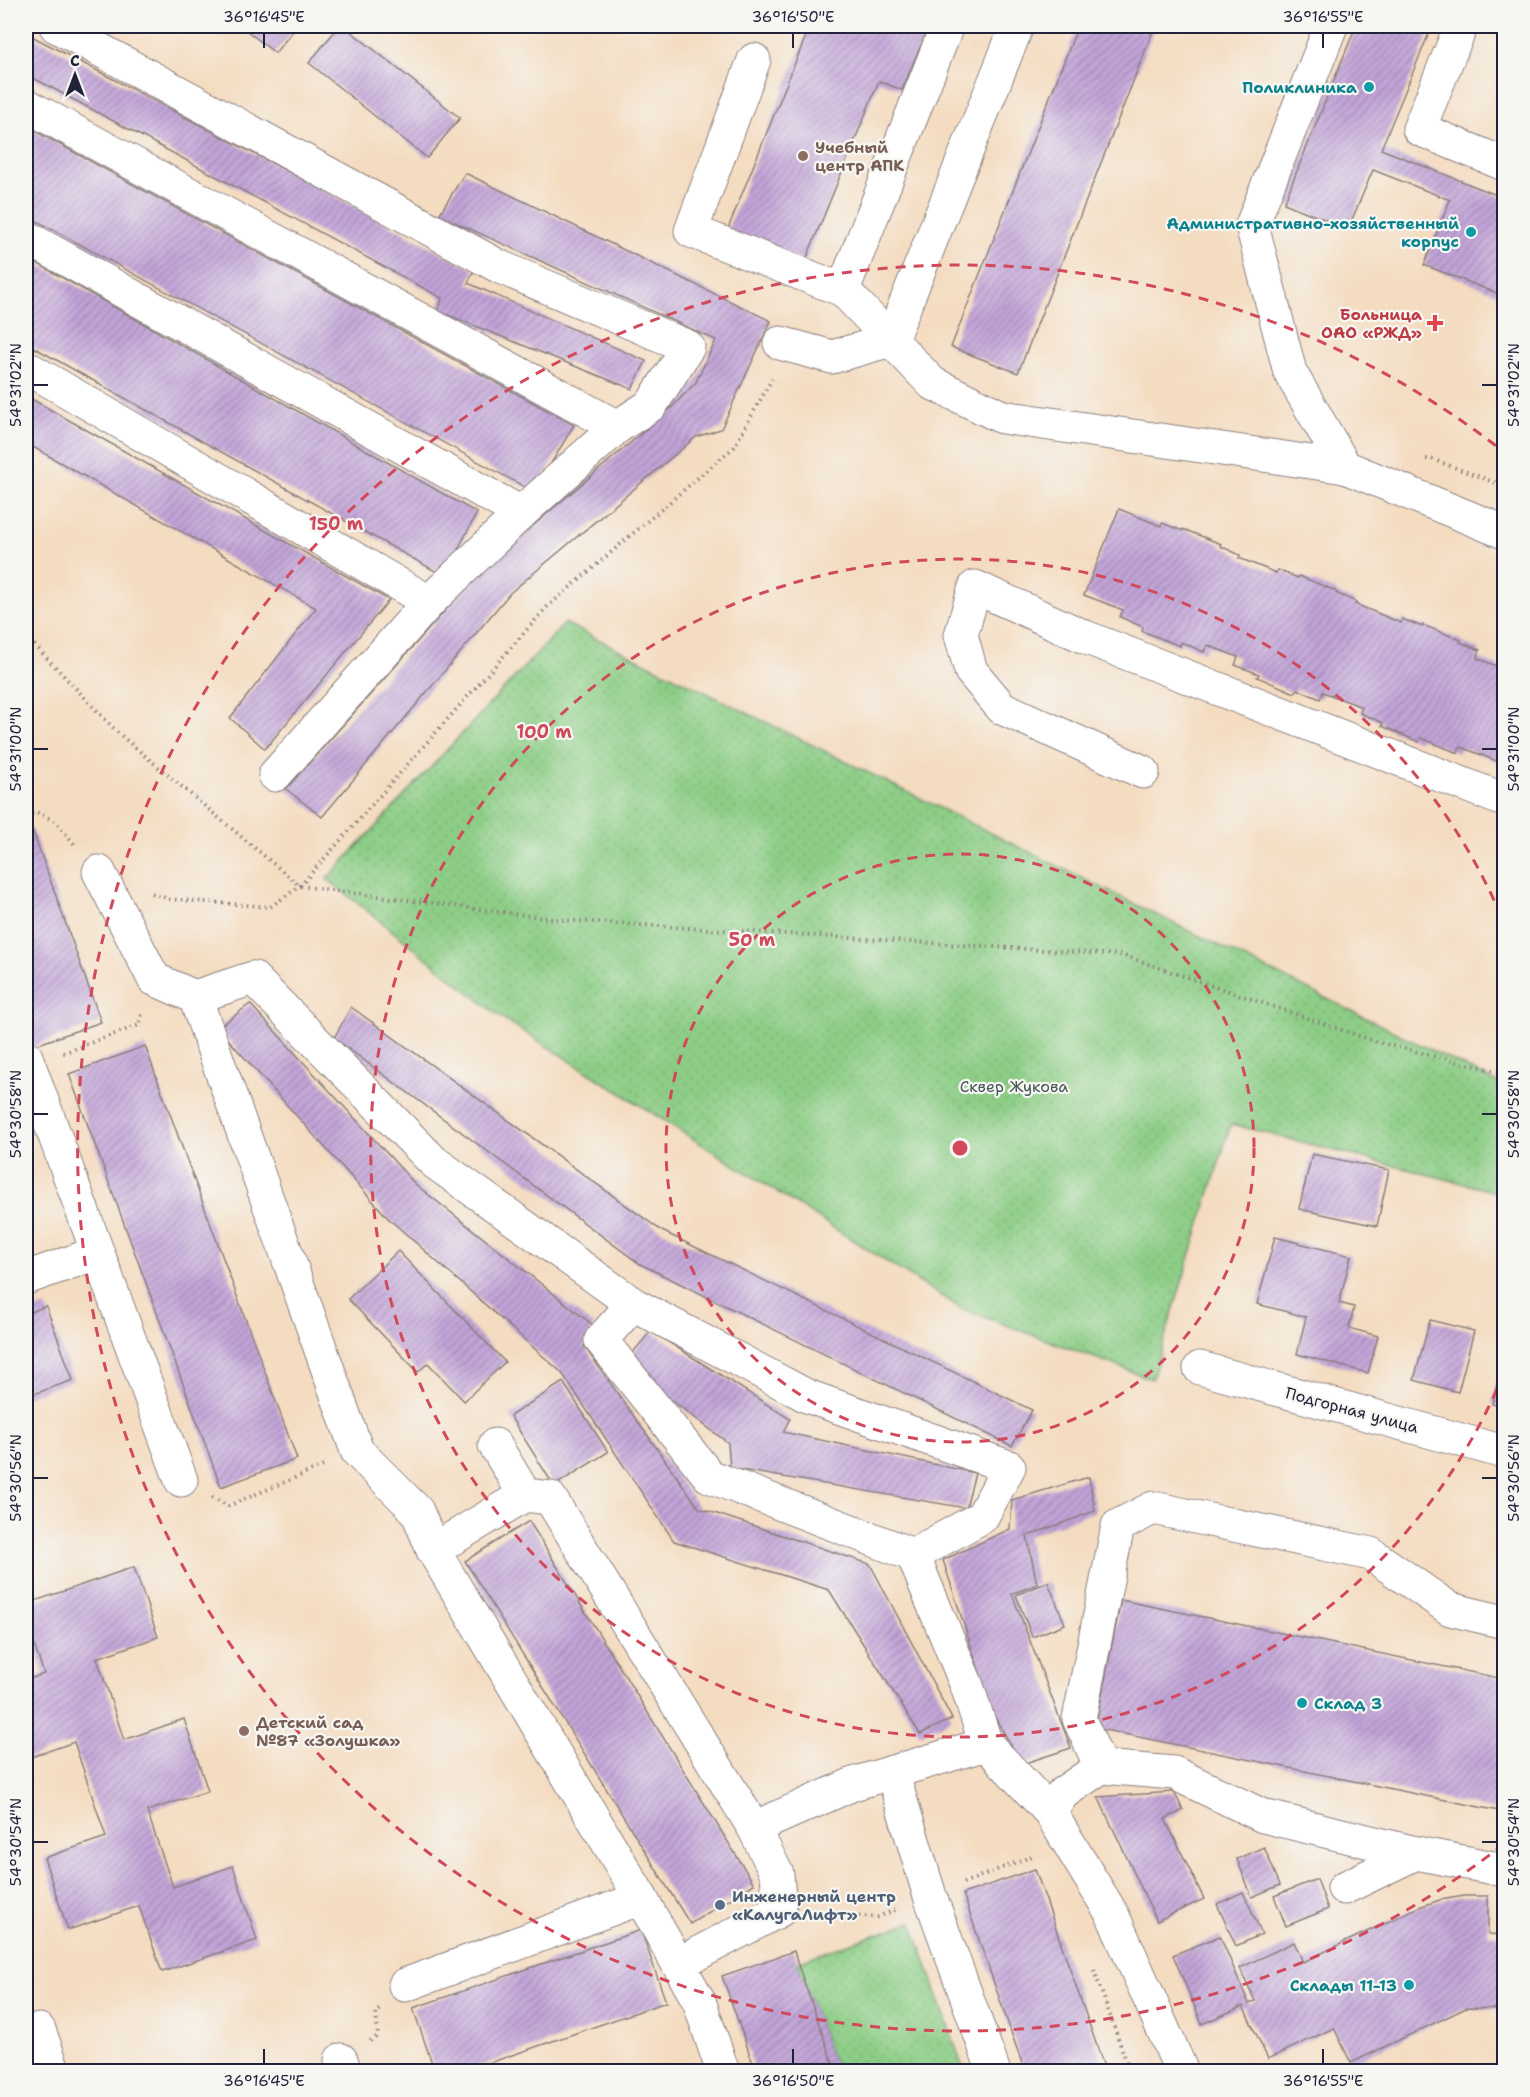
<svg xmlns="http://www.w3.org/2000/svg" width="1530" height="2097" font-family="'Shantell Sans',sans-serif">
  <style>
    .green { fill: url(#green-dots); stroke: #587860; stroke-width: 1.5 }
    .building { fill: url(#building-hatch) }
    .lines { fill: none; stroke-linecap: round; stroke-linejoin: round }
    .minor-casing { stroke: #8b7f7e; stroke-width: 35 }
    .path { stroke: #8b7f7e; stroke-width: 4; stroke-dasharray: 1.5 4.5; stroke-linecap: butt }
    .minor { stroke: #fff; stroke-width: 33 }
    .ticks { fill: none; stroke: #22223b; stroke-width: 2 }
    .ring { fill: none; stroke: #d1495b; stroke-width: 3; stroke-dasharray: 10 8 }
    .culture-dot { fill: #0f9aa8; stroke: #f6f6f2; stroke-width: 2 }
    .education-dot { fill: #8d6e63; stroke: #f6f6f2; stroke-width: 2 }
    .health-dot { fill: #e0444e; stroke: #f6f6f2; stroke-width: 2 }
    .service-dot { fill: #5c6f8a; stroke: #f6f6f2; stroke-width: 2 }
    .labels { text-anchor: middle; dominant-baseline: central; stroke-width: 4.5; stroke-linejoin: round; paint-order: stroke }
    .culture-label { font-size: 16px; font-weight: bold; fill: #0d838f; stroke: #f6f6f2; text-anchor: end }
    .education-label { font-size: 16px; font-weight: bold; fill: #785e54; stroke: #f6f6f2; text-anchor: start }
    .health-label { font-size: 16px; font-weight: bold; fill: #be3a42; stroke: #f6f6f2; text-anchor: end }
    .park-label { font-size: 16px; fill: #425652; stroke: #f6f6f2 }
    .street-label { font-size: 16px; fill: #22223b; stroke: #f6f6f2 }
    .service-label { font-size: 16px; font-weight: bold; fill: #4e5e75; stroke: #f6f6f2; text-anchor: start }
    .centre { fill: #d1495b; stroke: #f6f6f2; stroke-width: 3 }
    .ring-label { font-size: 18px; text-anchor: middle; font-weight: bold; fill: #d1495b; stroke: #f6f6f2; stroke-width: 4.5; stroke-linejoin: round; paint-order: stroke }
    .neatline { fill: none; stroke: #22223b; stroke-width: 2 }
    .ticks-label { font-size: 15px; text-anchor: middle; fill: #22223b }
  </style>
  <defs>
    <pattern id="green-dots" width="8" height="8" patternUnits="userSpaceOnUse" patternTransform="scale(1.5)"><rect width="8" height="8" fill="#8dce86"/><path d="M2 2h.1M6 6h.1" fill="none" stroke="#79b175" stroke-width="1.8" stroke-linecap="round"/></pattern>
    <pattern id="building-hatch" width="6" height="6" patternUnits="userSpaceOnUse" patternTransform="scale(1.5)"><rect width="6" height="6" fill="#c2a4d8"/><path d="M-1 1l2-2M0 6l6-6M5 7l2-2" fill="none" stroke="#9d85b0"/></pattern>
  </defs>
  <rect width="100%" height="100%" fill="#f6f6f2"/>
  <filter id="ink" filterUnits="userSpaceOnUse"><feTurbulence type="fractalNoise" baseFrequency=".0167" numOctaves="2"/><feDisplacementMap in="SourceGraphic" scale="12" xChannelSelector="R" yChannelSelector="G"/><feConvolveMatrix kernelMatrix="1 2 1 2 8 2 1 2 1" color-interpolation-filters="sRGB"/></filter>
  <filter id="wash" filterUnits="userSpaceOnUse"><feTurbulence type="fractalNoise" baseFrequency=".008" numOctaves="4" result="noise"/><feDisplacementMap in="SourceGraphic" scale="24" xChannelSelector="R" yChannelSelector="G"/><feGaussianBlur stdDeviation="1.35" result="paint"/><feColorMatrix in="noise" values="0 0 0 0 0 0 0 0 0 0 0 0 0 0 0 0 0 1.4 0 .05"/><feComposite in="paint" operator="in"/></filter>
  <g filter="url(#wash)">
    <rect width="100%" height="100%" fill="#f4dcc0"/>
    <!-- green -->
    <g class="green">
      <polygon points="565,623 1504,1086 1504,1194 1231,1124 1152,1379 960,1308 499,1016 327,879"/>
      <polygon points="912,1922 964,2071 836,2071 797,1962"/>
    </g>
    <g id="blocks">
      <!-- building -->
      <g class="building">
        <polygon points="241,26 297,26 275,53"/>
        <polygon points="339,26 344,26 460,118 427,158 309,63"/>
        <polygon points="810,26 929,26 902,90 879,81 805,262 727,231"/>
        <polygon points="1078,26 1155,26 1018,373 951,347"/>
        <polygon points="1356,26 1432,26 1381,149 1504,198 1504,296 1424,265 1450,200 1373,170 1348,229 1284,203"/>
        <polygon points="26,33 474,270 468,283 646,361 632,389 438,311 442,298 26,74"/>
        <polygon points="26,126 574,425 534,492 26,215"/>
        <polygon points="465,173 771,321 721,429 696,437 510,593 322,817 286,789 483,568 670,409 696,382 716,340 439,215"/>
        <polygon points="26,257 477,513 444,576 26,343"/>
        <polygon points="26,396 389,600 265,749 230,718 316,608 26,443"/>
        <polygon points="1119,509 1161,526 1162,523 1183,531 1183,529 1221,544 1220,546 1240,555 1239,558 1276,573 1278,570 1298,578 1299,576 1336,591 1336,593 1356,602 1355,604 1401,623 1402,619 1423,627 1423,625 1461,640 1460,642 1480,650 1477,658 1504,669 1504,764 1461,747 1458,753 1421,738 1419,742 1382,726 1383,723 1360,713 1362,707 1323,692 1320,699 1297,689 1295,693 1257,677 1259,674 1235,665 1238,657 1207,645 1204,652 1181,642 1180,646 1142,631 1143,627 1120,617 1123,610 1084,595"/>
        <polygon points="32,829 101,1022 33,1046 26,1025 26,831"/>
        <polygon points="250,1004 415,1184 593,1325 584,1346 699,1508 870,1564 952,1719 920,1734 829,1590 674,1541 562,1373 388,1218 218,1028"/>
        <polygon points="351,1007 662,1231 1032,1410 1012,1446 640,1264 334,1038"/>
        <polygon points="145,1046 297,1459 221,1487 69,1074"/>
        <polygon points="1312,1154 1389,1170 1377,1226 1299,1209"/>
        <polygon points="1275,1237 1351,1256 1339,1303 1354,1307 1349,1328 1378,1336 1368,1373 1297,1354 1306,1317 1257,1304"/>
        <polygon points="398,1251 505,1362 464,1401 428,1363 418,1372 348,1299"/>
        <polygon points="46,1306 73,1380 26,1397 26,1314"/>
        <polygon points="1430,1320 1474,1331 1458,1392 1414,1380"/>
        <polygon points="651,1331 790,1419 783,1432 975,1473 966,1508 730,1468 728,1443 648,1382 629,1357"/>
        <polygon points="1504,1356 1504,1407 1492,1404"/>
        <polygon points="563,1382 608,1452 554,1486 510,1416"/>
        <polygon points="1089,1477 1095,1511 1027,1536 1037,1584 1012,1594 1071,1748 1022,1764 993,1714 943,1560 1010,1529 1012,1500"/>
        <polygon points="529,1521 754,1884 690,1924 465,1561"/>
        <polygon points="134,1567 158,1637 97,1658 124,1740 184,1719 208,1791 147,1811 173,1887 233,1866 257,1940 162,1972 139,1906 68,1930 44,1858 106,1837 74,1742 26,1759 26,1680 44,1674 26,1621 26,1604"/>
        <polygon points="1048,1582 1065,1624 1032,1637 1016,1595"/>
        <polygon points="1121,1600 1504,1679 1504,1812 1095,1728"/>
        <polygon points="1174,1792 1183,1810 1165,1819 1204,1899 1157,1921 1098,1797"/>
        <polygon points="1264,1847 1280,1885 1252,1897 1237,1859"/>
        <polygon points="1035,1869 1106,2072 1025,2072 963,1894"/>
        <polygon points="1317,1879 1328,1909 1286,1926 1274,1896"/>
        <polygon points="1243,1892 1262,1934 1236,1946 1217,1904"/>
        <polygon points="1464,1896 1488,1896 1488,1934 1504,1935 1504,2009 1466,2008 1351,2063 1334,2028 1268,2059 1243,2006 1202,2024 1173,1955 1220,1936 1249,2004 1255,2001 1240,1968 1294,1942 1303,1962 1419,1907 1440,1900"/>
        <polygon points="641,1930 666,2002 463,2072 435,2072 413,2008"/>
        <polygon points="794,1951 797,1962 836,2072 756,2072 722,1976"/>
        <polygon points="1504,2062 1504,2072 1478,2072 1477,2071"/>
      </g>
    </g>
  </g>
  <g filter="url(#ink)">
    <use href="#blocks" fill-opacity="0" stroke="#8b7f7e" stroke-width="1.5"/>
    <g class="lines">
      <!-- minor casing -->
      <g class="minor-casing">
        <g id="minor">
          <polyline points="56,26 500,267 688,347 651,405 617,427"/>
          <polyline points="1017,26 891,340 932,383 1002,417 1345,467"/>
          <polyline points="1331,26 1252,225 1290,372 1345,467 1504,532"/>
          <polyline points="1461,26 1419,129 1504,164"/>
          <polyline points="754,60 691,231 843,290 891,340 832,357 780,343"/>
          <polyline points="26,105 617,427 521,513 429,602 275,775"/>
          <polyline points="26,237 521,513"/>
          <polyline points="843,290 947,26"/>
          <polyline points="26,367 429,602"/>
          <polyline points="1143,772 1002,708 971,671 961,635 975,587 1085,637 1504,800"/>
          <polyline points="99,872 154,979 195,997 357,1451 417,1511 433,1550 641,1898 678,1964 699,2001 723,2072"/>
          <polyline points="195,997 253,978 434,1162 633,1304 807,1396 1009,1467 982,1517 913,1555 709,1476 601,1340 633,1304"/>
          <polyline points="26,1057 181,1480"/>
          <polyline points="26,1278 97,1253"/>
          <polyline points="1200,1368 1504,1452"/>
          <polyline points="495,1445 525,1495"/>
          <polyline points="433,1550 525,1495 550,1498 754,1828 777,1874 780,1910 678,1964"/>
          <polyline points="913,1555 967,1686 986,1744 1050,1812 1112,1914 1182,2072"/>
          <polyline points="1504,1622 1450,1609 1371,1554 1153,1508 1118,1526 1079,1719 1101,1767 1174,1773 1263,1816 1416,1853 1504,1870"/>
          <polyline points="892,1772 930,1896 994,2072"/>
          <polyline points="1050,1812 1063,1793 1101,1767"/>
          <polyline points="754,1828 853,1784 986,1744"/>
          <polyline points="1344,1888 1416,1853"/>
          <polyline points="405,1985 641,1898"/>
          <polyline points="26,2033 39,2030 54,2072"/>
          <polyline points="341,2060 345,2072"/>
        </g>
      </g>
      <!-- path -->
      <g class="path">
        <polyline points="1426,459 1432,459 1504,486"/>
        <polyline points="26,636 119,734 300,886 562,920 1122,955 1377,1042 1504,1073"/>
        <polyline points="26,816 36,812 55,821 76,846"/>
        <polyline points="152,893 168,899 270,907 300,886 546,608 734,447 772,379"/>
        <polyline points="63,1053 139,1025 142,1014"/>
        <polyline points="212,1497 228,1506 323,1466"/>
        <polyline points="963,1883 1035,1855"/>
        <polyline points="817,1913 878,1917 895,1910"/>
        <polyline points="1094,1970 1130,2072"/>
        <polyline points="370,2041 378,2036 376,2012 380,2009"/>
      </g>
      <!-- minor -->
      <use href="#minor" class="minor"/>
    </g>
  </g>
  <!-- ticks -->
  <path class="ticks" d="M264,33V48M793,33V48M1323,33V48M33,385H48M1482,385H1497M33,749H48M1482,749H1497M33,1114H48M1482,1114H1497M33,1478H48M1482,1478H1497M33,1842H48M1482,1842H1497M264,2049V2064M793,2049V2064M1323,2049V2064"/>
  <!-- distance rings -->
  <g class="ring">
    <circle cx="960" cy="1148" r="294"/>
    <path d="M1504 1373A589 589 0 1 1 1504 923"/>
    <path d="M1504 1844A883 883 0 1 1 1504 452"/>
  </g>
  <!-- markers -->
  <g class="culture-dot">
    <circle cx="1369" cy="87" r="6"/>
    <circle cx="1471" cy="232" r="6"/>
    <circle cx="1302" cy="1703" r="6"/>
    <circle cx="1409" cy="1985" r="6"/>
  </g>
  <g class="education-dot">
    <circle cx="803" cy="156" r="6"/>
    <circle cx="244" cy="1731" r="6"/>
  </g>
  <path class="health-dot" d="M1432 314h6v6h6v6h-6v6h-6v-6h-6v-6h6z"/>
  <circle class="service-dot" cx="720" cy="1905" r="6"/>
  <g class="labels">
    <!-- culture labels -->
    <g class="culture-label">
      <text x="1357" y="87">Поликлиника</text>
      <text x="1459" y="223">Административно-хозяйственный<tspan x="1459" dy="18">корпус</tspan></text>
      <text x="1314" y="1703" text-anchor="start">Склад 3</text>
      <text x="1397" y="1985">Склады 11-13</text>
    </g>
    <!-- education labels -->
    <g class="education-label">
      <text x="815" y="147">Учебный<tspan x="815" dy="18">центр АПК</tspan></text>
      <text x="256" y="1722">Детский сад<tspan x="256" dy="18">№87 «Золушка»</tspan></text>
    </g>
    <!-- health labels -->
    <g class="health-label">
      <text x="1422" y="314">Больница<tspan x="1422" dy="18">ОАО «РЖД»</tspan></text>
    </g>
    <!-- park labels -->
    <g class="park-label">
      <text x="1014" y="1086">Сквер Жукова</text>
    </g>
    <!-- street labels -->
    <g class="street-label">
      <text transform="translate(1352 1410) rotate(15)">Подгорная улица</text>
    </g>
    <!-- service labels -->
    <g class="service-label">
      <text x="732" y="1896">Инженерный центр<tspan x="732" dy="18">«КалугаЛифт»</tspan></text>
    </g>
  </g>
  <circle cx="960" cy="1148" r="9" class="centre"/>
  <g class="ring-label">
    <text x="336" y="530">150 m</text>
    <text x="544" y="738">100 m</text>
    <text x="752" y="946">50 m</text>
  </g>
  <!-- margin -->
  <rect width="1530" height="2097" fill="none" stroke="#f6f6f2" stroke-width="66"/>
  <!-- north arrow -->
  <g transform="translate(75 75)" stroke="#f6f6f2" stroke-width="4.5" paint-order="stroke">
  <path d="M0-4.5L10 22L0 15L-10 22Z" fill="#22223b"/>
  <text y="-9" font-size="16" font-weight="bold" text-anchor="middle" fill="#22223b">С</text>
  </g>
  <rect x="33" y="33" width="1464" height="2031" class="neatline"/>
  <g class="ticks-label">
    <text x="264" y="22">36°16'45"E</text>
    <text x="793" y="22">36°16'50"E</text>
    <text x="1323" y="22">36°16'55"E</text>
    <text transform="translate(16 385) rotate(-90)" y="5">54°31'02"N</text>
    <text transform="translate(1514 385) rotate(-90)" y="5">54°31'02"N</text>
    <text transform="translate(16 749) rotate(-90)" y="5">54°31'00"N</text>
    <text transform="translate(1514 749) rotate(-90)" y="5">54°31'00"N</text>
    <text transform="translate(16 1114) rotate(-90)" y="5">54°30'58"N</text>
    <text transform="translate(1514 1114) rotate(-90)" y="5">54°30'58"N</text>
    <text transform="translate(16 1478) rotate(-90)" y="5">54°30'56"N</text>
    <text transform="translate(1514 1478) rotate(-90)" y="5">54°30'56"N</text>
    <text transform="translate(16 1842) rotate(-90)" y="5">54°30'54"N</text>
    <text transform="translate(1514 1842) rotate(-90)" y="5">54°30'54"N</text>
    <text x="264" y="2086">36°16'45"E</text>
    <text x="793" y="2086">36°16'50"E</text>
    <text x="1323" y="2086">36°16'55"E</text>
  </g>
</svg>
